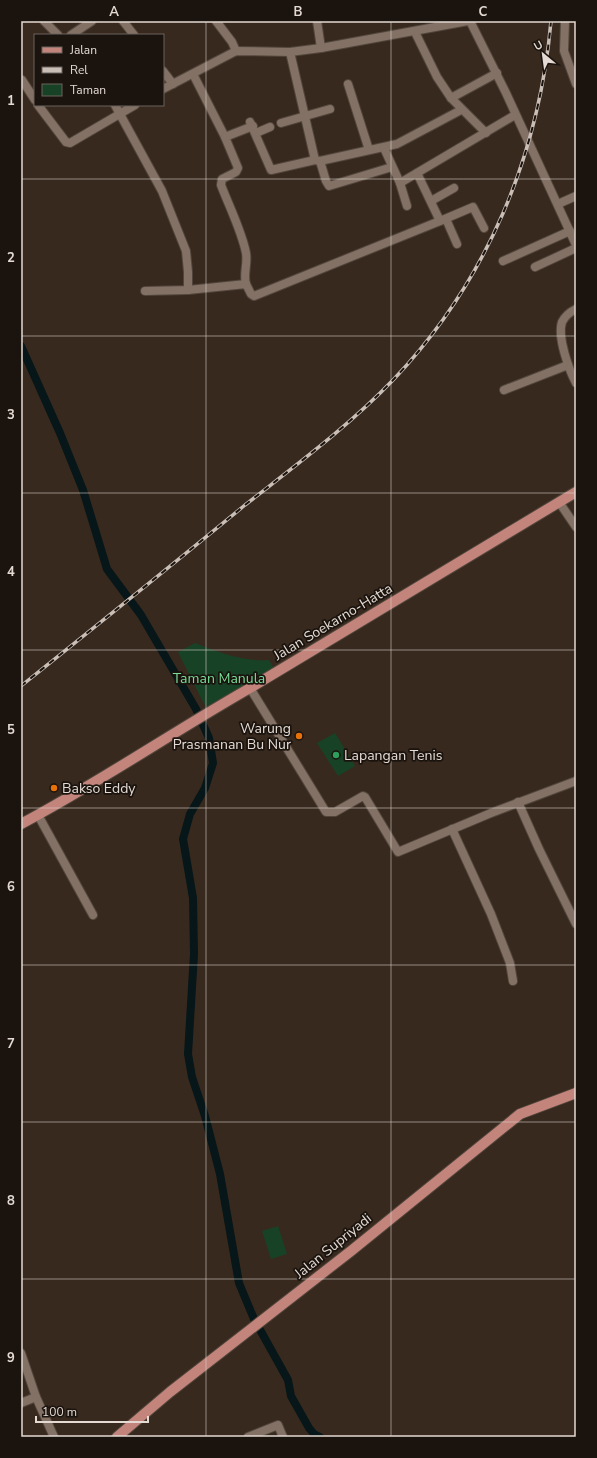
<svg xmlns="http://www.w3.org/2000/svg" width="597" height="1458" font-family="'Nunito Sans',sans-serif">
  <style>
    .green { fill: #184226 }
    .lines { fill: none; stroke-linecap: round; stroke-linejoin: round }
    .canal { stroke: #071618; stroke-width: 8 }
    .minor-casing { stroke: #52463c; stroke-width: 10 }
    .major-casing { stroke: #52463c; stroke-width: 12 }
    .minor { stroke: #827164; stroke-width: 8 }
    .major { stroke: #c3847b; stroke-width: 10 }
    .rail-casing { stroke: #cabfb7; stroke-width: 3.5 }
    .rail { stroke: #1a130e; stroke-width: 2; stroke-dasharray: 6; stroke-linecap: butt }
    .grid { fill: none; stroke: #e4dad3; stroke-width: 1; stroke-opacity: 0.55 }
    .food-dot { fill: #e8710a; stroke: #1a130e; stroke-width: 1.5 }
    .leisure-dot { fill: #2e9e5b; stroke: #1a130e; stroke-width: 1.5 }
    .labels { text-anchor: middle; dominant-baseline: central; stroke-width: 3.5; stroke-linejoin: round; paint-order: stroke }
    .street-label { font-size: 14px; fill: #e4dad3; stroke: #1a130e }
    .park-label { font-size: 14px; fill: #79dd98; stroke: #1a130e }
    .poi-label { font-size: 14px; fill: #e4dad3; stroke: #1a130e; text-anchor: start }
    .neatline { fill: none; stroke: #e4dad3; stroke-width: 1.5 }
    .grid-label { font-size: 13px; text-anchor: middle; font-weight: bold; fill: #e4dad3 }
  </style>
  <rect width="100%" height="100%" fill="#38291e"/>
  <!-- green -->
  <g class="green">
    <path d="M195,643C218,652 243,662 269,660L276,672L209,711L202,700L178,652Z"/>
    <polygon points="335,733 355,766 338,776 317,743"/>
    <polygon points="278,1226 287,1254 271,1259 262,1231"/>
  </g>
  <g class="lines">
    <!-- canal -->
    <polyline class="canal" points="21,346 60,433 83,490 107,569 141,615 196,709 209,738 213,763 205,788 190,814 183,839 193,898 194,954 188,1054 192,1077 205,1116 220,1174 239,1283 254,1319 288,1380 291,1396 309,1428 314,1434 320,1437"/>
    <!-- minor casing -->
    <g class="minor-casing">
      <g id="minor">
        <polyline points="44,21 58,35"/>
        <polyline points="123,21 134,35"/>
        <polyline points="216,21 232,42 236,51"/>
        <polyline points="317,21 321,48"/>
        <polyline points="470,21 506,93 576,245"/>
        <polyline points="565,21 564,51 576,84"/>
        <polyline points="415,32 437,77 451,98 486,133"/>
        <polyline points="71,35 92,21"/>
        <polyline points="290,52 315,160 320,161 397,144 461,110"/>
        <polyline points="163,71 173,84"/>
        <path d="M193,74L225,137L238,168L236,172L222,179L221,185C229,206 242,232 246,253C248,264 243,274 246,284"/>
        <polyline points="22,80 35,100"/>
        <polyline points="348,84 369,150"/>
        <polyline points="163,89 236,51 290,52 321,48 468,21"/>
        <polyline points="451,98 497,73"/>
        <polyline points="38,105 66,142 70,143 135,105"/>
        <polyline points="115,105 162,191 186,251 188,272 188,290"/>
        <polyline points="250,122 271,170 315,160"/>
        <polyline points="281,123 330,109"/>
        <polyline points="256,133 270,127"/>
        <polyline points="225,137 253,126"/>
        <polyline points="384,148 400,183 515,115"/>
        <polyline points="320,161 326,181 329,186 392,167"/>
        <polyline points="400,183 407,206"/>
        <polyline points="431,201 454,188"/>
        <polyline points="558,204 576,196"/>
        <polyline points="446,219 457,244"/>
        <polyline points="440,221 473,207 484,228"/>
        <polyline points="503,261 570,231"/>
        <polyline points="535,267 576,248"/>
        <polyline points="145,291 188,290 246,284 251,294 254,296 435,223 440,221 417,173"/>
        <path d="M576,309C570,312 565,316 562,322C557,337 569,370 576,383"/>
        <polyline points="504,390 568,365"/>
        <polyline points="559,502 576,527"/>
        <polyline points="250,688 326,812 335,812 363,796 365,797 398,852 491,813 576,781"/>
        <polyline points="518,802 539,849 576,924"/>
        <polyline points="38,815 93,915"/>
        <polyline points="452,829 491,914 510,963 513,981"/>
        <polyline points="21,1353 36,1397 54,1437"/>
        <polyline points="21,1403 36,1397"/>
        <polyline points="248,1437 278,1425 283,1437"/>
      </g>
    </g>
    <!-- major casing -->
    <g class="major-casing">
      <g id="major">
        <path d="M21,824C100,782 173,732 250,688L576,492"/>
        <polyline points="117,1437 170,1392 351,1251 520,1114 576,1093"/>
      </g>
    </g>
    <!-- minor -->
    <use href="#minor" class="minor"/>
    <!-- major -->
    <use href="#major" class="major"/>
    <!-- rail casing -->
    <g class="rail-casing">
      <path id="rail" d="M21,686C96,626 171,566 245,505C296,465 349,426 394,379C487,281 539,155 551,21"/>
    </g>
    <!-- rail -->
    <use href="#rail" class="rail"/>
  </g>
  <!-- grid -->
  <path class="grid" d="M206,21V1437M391,21V1437M21,179H576M21,336H576M21,493H576M21,650H576M21,808H576M21,965H576M21,1122H576M21,1279H576"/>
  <!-- markers -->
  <g class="food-dot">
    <circle cx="299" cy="736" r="4"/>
    <circle cx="54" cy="788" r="4"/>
  </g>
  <circle class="leisure-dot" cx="336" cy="755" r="4"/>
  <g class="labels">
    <!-- street labels -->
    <g class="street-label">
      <text transform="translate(333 622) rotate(-31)">Jalan Soekarno-Hatta</text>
      <text transform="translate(333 1246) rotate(-39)">Jalan Supriyadi</text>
    </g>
    <!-- park labels -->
    <g class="park-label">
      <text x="219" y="678">Taman Manula</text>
    </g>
    <!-- poi labels -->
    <g class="poi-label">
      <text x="291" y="728" text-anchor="end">Warung<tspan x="291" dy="16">Prasmanan Bu Nur</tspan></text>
      <text x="344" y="755">Lapangan Tenis</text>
      <text x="62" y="788">Bakso Eddy</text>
    </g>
  </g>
  <!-- border -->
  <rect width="597" height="1458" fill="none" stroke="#1a130e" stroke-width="44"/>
  <!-- legend -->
  <rect x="34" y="34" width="130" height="72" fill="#1a130e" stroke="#6b635d"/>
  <rect x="42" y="47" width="20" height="6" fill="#c3847b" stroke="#6b635d"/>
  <text x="70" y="54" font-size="12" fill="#e4dad3">Jalan</text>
  <rect x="42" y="67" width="20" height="6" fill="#cabfb7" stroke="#6b635d"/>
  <text x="70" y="74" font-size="12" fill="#e4dad3">Rel</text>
  <rect x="42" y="84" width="20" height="12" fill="#184226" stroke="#6b635d"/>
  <text x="70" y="94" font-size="12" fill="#e4dad3">Taman</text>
  <!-- north arrow -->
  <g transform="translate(543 54) rotate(331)" stroke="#1a130e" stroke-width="3" paint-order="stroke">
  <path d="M0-3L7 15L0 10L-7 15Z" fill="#e4dad3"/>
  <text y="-6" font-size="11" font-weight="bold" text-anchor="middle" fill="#e4dad3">U</text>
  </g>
  <!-- scale -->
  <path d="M36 1416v6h112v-6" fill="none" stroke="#e4dad3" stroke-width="2"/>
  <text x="42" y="1416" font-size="12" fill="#e4dad3" stroke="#1a130e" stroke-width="3" paint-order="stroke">100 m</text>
  <rect x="22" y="22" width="553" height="1414" class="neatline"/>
  <g class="grid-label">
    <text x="114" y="16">A</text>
    <text x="298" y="16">B</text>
    <text x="483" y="16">C</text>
    <text x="11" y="105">1</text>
    <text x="11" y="262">2</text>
    <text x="11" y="419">3</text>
    <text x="11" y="576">4</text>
    <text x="11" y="734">5</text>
    <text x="11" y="891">6</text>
    <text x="11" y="1048">7</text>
    <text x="11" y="1205">8</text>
    <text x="11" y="1362">9</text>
  </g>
</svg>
